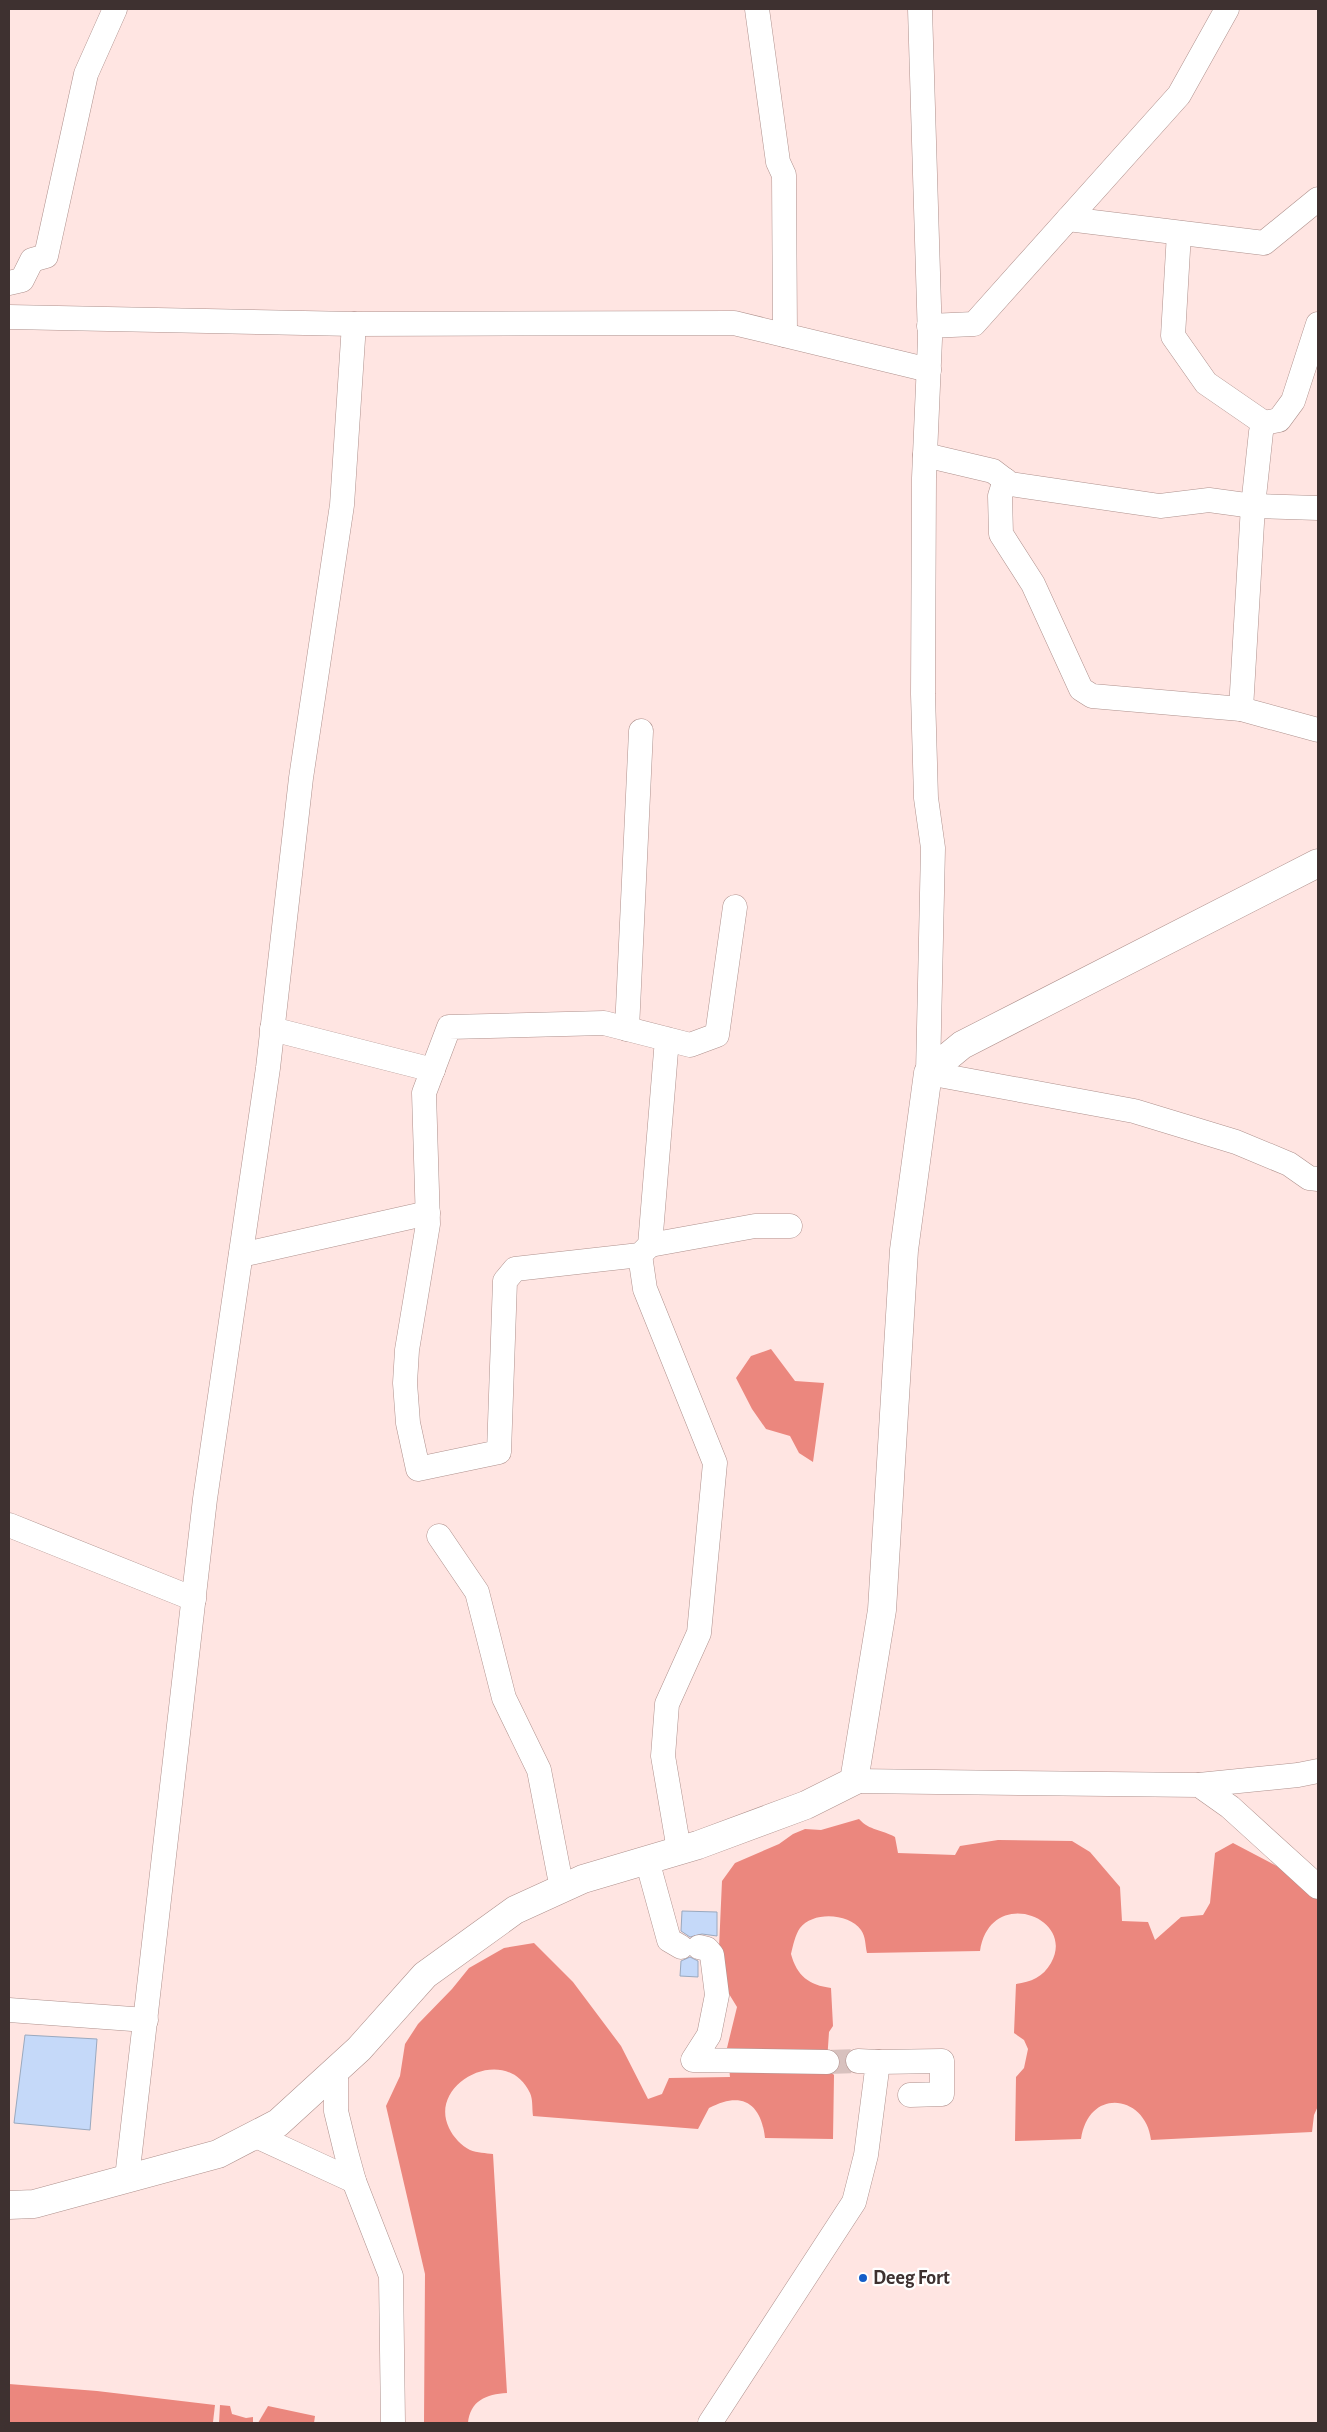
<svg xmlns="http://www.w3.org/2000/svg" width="1327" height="2432" font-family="'Alegreya Sans',sans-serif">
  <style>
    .water { fill: #eb877e }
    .building { fill: #c5d9f9; stroke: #9aa9bf }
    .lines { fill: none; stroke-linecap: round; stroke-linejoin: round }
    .minor-tunnel { stroke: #d8c1be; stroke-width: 24; stroke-dasharray: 24 12; stroke-linecap: butt }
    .minor-casing { stroke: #af918d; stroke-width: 25 }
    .major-casing { stroke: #af918d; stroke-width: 29 }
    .minor { stroke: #fff; stroke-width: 24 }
    .major { stroke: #fff; stroke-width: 28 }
    .poi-dot { fill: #145dc8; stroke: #fff; stroke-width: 2 }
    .labels { text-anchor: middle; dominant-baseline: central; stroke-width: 4.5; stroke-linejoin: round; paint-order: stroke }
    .poi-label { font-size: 20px; font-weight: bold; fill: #3e3130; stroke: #fff; text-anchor: start }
  </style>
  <rect width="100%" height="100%" fill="#ffe5e2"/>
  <!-- water -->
  <g class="water">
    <polygon points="771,1349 795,1381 824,1383 813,1462 799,1453 790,1436 766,1429 752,1409 736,1378 751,1356"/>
    <path d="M859,1819C870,1831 881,1829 895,1837L898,1853L955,1855L960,1846L998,1840L1072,1841L1090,1852L1120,1887L1122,1921L1148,1922L1155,1940L1181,1917L1203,1915L1210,1903L1215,1853L1233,1843L1296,1876L1318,1897V2106L1314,2115L1312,2132L1151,2140C1146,2095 1089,2086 1081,2139L1015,2141L1016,2077L1024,2068L1028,2049L1024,2040L1014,2033L1016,1984C1031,1982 1043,1977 1051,1963C1077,1917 990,1885 980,1951L867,1953C865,1945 866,1937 861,1930C849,1913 813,1911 800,1928C795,1935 793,1946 791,1954C797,1976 809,1985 831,1988L833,2026L829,2032L827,2062L829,2070L834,2075L833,2139L765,2138C761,2102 741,2091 709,2108L698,2129L533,2116C532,2109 533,2099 530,2093C506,2042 427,2083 449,2128C453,2137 462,2146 470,2150C477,2153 486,2153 493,2154L507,2393C486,2394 470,2401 468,2423H424L425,2274L386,2106L400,2076L405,2044L418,2024L452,1989L469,1968L504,1948L534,1943L573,1982L621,2046L648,2099L662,2094L669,2078L730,2077L727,2048L737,2007L726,1989L719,1948L722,1881L735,1863L779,1844L793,1834L805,1829L821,1830Z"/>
    <polygon points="9,2384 97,2391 215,2405 213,2422 9,2423"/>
    <polygon points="220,2405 230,2406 232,2414 246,2418 253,2417 253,2423 219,2423"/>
    <polygon points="268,2406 315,2416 314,2423 258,2423"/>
  </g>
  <!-- building -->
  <g class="building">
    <polygon points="682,1911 717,1912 717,1936 702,1934 690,1937 681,1931"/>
    <polygon points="690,1957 698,1961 698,1977 680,1976 681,1961"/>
    <polygon points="25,2035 97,2039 90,2130 14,2123"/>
  </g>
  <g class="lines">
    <!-- minor-tunnel -->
    <polyline class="minor-tunnel" points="827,2062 858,2061"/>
    <!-- minor casing -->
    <g class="minor-casing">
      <g id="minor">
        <polyline points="757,9 778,162 784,175 785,335"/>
        <polyline points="920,9 930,339 924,478 923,694 926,798 933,848 928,1073 1134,1111 1236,1142 1289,1164 1309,1178 1318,1179"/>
        <polyline points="1068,219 1264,243 1318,199"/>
        <polyline points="1179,233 1173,336 1206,383 1264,423"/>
        <polyline points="9,283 22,280 32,260 46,256 86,74 115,9"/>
        <polyline points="9,317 354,324 734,323 929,370"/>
        <polyline points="929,326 974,324 1179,95 1227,9"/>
        <polyline points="925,455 993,471 1010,484 1160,506 1209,500 1253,506 1318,508"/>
        <polyline points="1005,480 1000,496 1001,534 1033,584 1081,689 1092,696 1241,709 1318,730"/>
        <polyline points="1241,709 1253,506 1261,432 1264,423 1279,420 1293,401 1318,324"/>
        <polyline points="272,1029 433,1070"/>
        <polyline points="627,1029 641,731"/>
        <polyline points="667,1039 650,1245 640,1255 515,1269 505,1281 499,1452 418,1469 408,1423 405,1383 407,1350 428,1224 424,1093 449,1027 604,1023 690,1045 717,1035 735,907"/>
        <polyline points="650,1245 755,1226 790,1226"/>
        <polyline points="241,1255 428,1213"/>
        <polyline points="640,1255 645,1289 715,1463 699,1633 667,1704 663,1756 679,1850"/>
        <polyline points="9,1525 194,1599"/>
        <polyline points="439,1536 477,1592 504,1698 539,1770 562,1889"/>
        <polyline points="854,1781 1199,1785 1230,1807 1318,1887"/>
        <polyline points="1199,1785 1298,1775 1318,1771"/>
        <polyline points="647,1860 669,1940 681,1947"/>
        <polyline points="699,1947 707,1949 712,1955 717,1995 709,2035 693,2060 827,2062"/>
        <polyline points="9,2010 146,2020"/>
        <polyline points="878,2062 942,2061 942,2094 910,2095"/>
        <polyline points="336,2070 336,2111 346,2152 354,2181 391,2276 393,2423"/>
        <polyline points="254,2135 354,2181"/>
        <polyline points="127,2178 205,1499 268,1068 301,778 342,505 354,324"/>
        <polyline points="710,2423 854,2202 866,2155 878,2062 858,2061"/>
      </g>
    </g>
    <!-- major casing -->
    <g class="major-casing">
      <polyline id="major" points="9,2205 34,2204 218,2154 278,2123 359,2049 425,1975 515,1910 583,1879 698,1845 806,1805 854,1781 882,1610 904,1250 928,1073 962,1045 1318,863"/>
    </g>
    <!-- minor -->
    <use href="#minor" class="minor"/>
    <!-- major -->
    <use href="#major" class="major"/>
  </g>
  <!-- markers -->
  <circle class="poi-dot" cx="863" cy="2278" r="5"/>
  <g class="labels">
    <!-- poi labels -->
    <g class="poi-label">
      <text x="873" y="2278">Deeg Fort</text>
    </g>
  </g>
  <!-- border -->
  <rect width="1327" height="2432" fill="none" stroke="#3e3130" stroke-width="20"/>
</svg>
